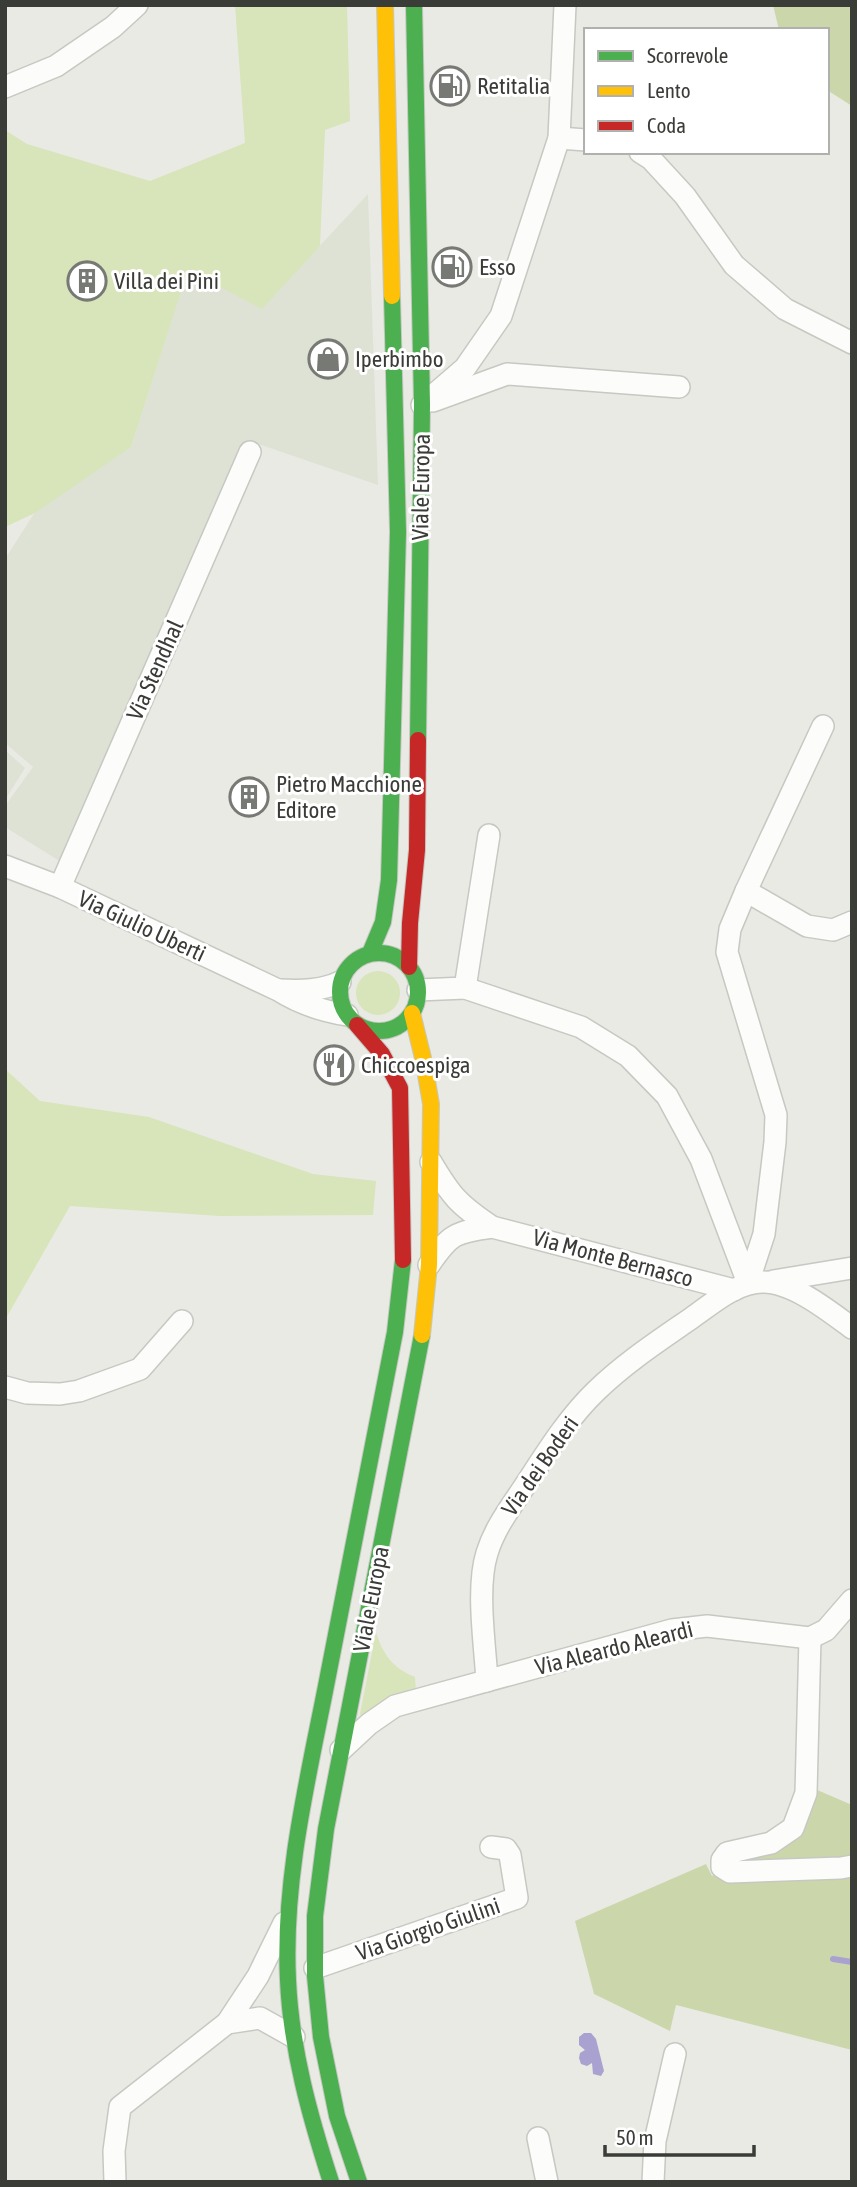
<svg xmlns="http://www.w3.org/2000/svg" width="857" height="2187" font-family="'Asap Condensed',sans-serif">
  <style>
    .built { fill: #dee2d4 }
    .green { fill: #d8e4ba }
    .forest { fill: #cbd7ab }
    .water { fill: #a9a1cf }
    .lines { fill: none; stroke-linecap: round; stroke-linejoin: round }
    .stream { stroke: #a9a1cf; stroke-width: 6 }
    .street-casing { stroke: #c6c8c2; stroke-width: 24 }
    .fast-casing { stroke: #c6c8c2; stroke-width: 18 }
    .slow-casing { stroke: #c6c8c2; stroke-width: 18 }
    .jam-casing { stroke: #c6c8c2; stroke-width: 18 }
    .street { stroke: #fcfcfb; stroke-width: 21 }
    .fast { stroke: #4caf50; stroke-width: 16 }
    .slow { stroke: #ffc107; stroke-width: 16 }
    .jam { stroke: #c62828; stroke-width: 16 }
    .labels { text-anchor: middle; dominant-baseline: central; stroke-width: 6; stroke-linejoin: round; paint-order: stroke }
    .poi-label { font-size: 23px; fill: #3a3c37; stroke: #fff; text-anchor: start }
    .street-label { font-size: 23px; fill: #3a3c37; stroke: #fff }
  </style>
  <rect width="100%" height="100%" fill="#e9eae4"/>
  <!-- built -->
  <g class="built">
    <polygon points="368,194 378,485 247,440 61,862 5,827 5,806 33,767 5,743 5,559 37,509 131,447 188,269 262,308"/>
    <polygon points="5,750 25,768 5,800"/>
  </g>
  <!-- green -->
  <g class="green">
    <polygon points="235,5 347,5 350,121 325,130 320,246 262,309 188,270 131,447 35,513 5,527 5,130 27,144 150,181 245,143"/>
    <circle cx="378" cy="993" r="22"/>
    <polygon points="5,1069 40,1101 149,1117 313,1174 376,1181 373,1215 220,1216 70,1206 5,1320"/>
    <path d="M376,1632C383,1655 393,1668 415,1677L416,1692L365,1718L360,1714Z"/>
  </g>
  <!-- forest -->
  <g class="forest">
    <polygon points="773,5 852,5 852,106 827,90 827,30 779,30"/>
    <polygon points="815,1789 852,1805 852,2050 676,2005 670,2031 594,1994 575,1921 706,1864 712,1876 732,1859 772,1849"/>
  </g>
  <!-- water -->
  <polygon class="water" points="584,2033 591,2033 596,2039 604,2071 601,2076 593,2074 592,2063 587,2066 581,2064 579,2058 580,2053 585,2050 579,2045 579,2037"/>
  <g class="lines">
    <!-- stream -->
    <polyline class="stream" points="833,1959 852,1962"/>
    <!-- street casing -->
    <g class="street-casing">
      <g id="street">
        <polyline points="5,87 56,66 113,27 137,5"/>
        <polyline points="559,138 586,140"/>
        <polyline points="640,152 651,159 685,196 734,265 785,309 852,343"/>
        <polyline points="433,401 507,374 679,387"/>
        <polyline points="422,405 465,368 501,316 559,138 565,5"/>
        <path d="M5,866L60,887L278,990C300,1004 322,1011 347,1015"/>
        <polyline points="60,887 250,452"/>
        <polyline points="746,891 807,926 833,930 852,922"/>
        <polyline points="465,988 581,1027 628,1056 667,1096 701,1159 748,1283"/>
        <path d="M280,990C301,991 321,991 340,982"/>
        <polyline points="418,990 465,988 489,835"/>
        <path d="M431,1162C451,1196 459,1205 492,1227L734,1290"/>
        <path d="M429,1265C450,1234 455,1232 492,1227"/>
        <polyline points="773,1281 852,1268"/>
        <polyline points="748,1283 764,1234 775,1142 776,1115 727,952 730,929 746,891 823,726"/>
        <polyline points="5,1387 27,1393 60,1394 79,1391 140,1369 182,1321"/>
        <polyline points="810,1638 806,1793 793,1828 771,1843 727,1853 722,1860 722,1867 730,1872 841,1868 852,1866"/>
        <path d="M487,1681C485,1644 476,1588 487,1553C495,1527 511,1507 526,1484C547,1452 568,1418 596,1391C626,1362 660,1340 693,1317C714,1302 737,1282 763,1282C793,1282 829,1311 852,1328"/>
        <polyline points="341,1750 369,1724 395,1706 672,1630 707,1626 810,1638 826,1630 852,1600"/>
        <polyline points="315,1968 517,1898 510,1855 506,1849 491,1847"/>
        <polyline points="227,2023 260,2018 294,2037"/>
        <polyline points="538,2138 547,2182"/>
        <polyline points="115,2182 114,2151 120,2107 227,2023 258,1976 284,1923"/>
        <polyline points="653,2182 655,2141 675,2054"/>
      </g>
    </g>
    <!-- fast casing -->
    <g class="fast-casing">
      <g id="fast">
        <polyline points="414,5 422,405 418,740"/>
        <circle cx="379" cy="992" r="39"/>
        <polyline points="370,953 383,922 389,880 398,532 392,296"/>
        <path d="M331,2182C310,2117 291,2049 288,1980C283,1881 307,1783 326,1686C349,1568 372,1450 395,1332L403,1260"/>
        <polyline points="359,2182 337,2116 321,2037 315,1976 315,1916 326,1829 422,1335"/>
      </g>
    </g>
    <!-- slow casing -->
    <g class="slow-casing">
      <g id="slow">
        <polyline points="385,5 392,296"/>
        <polyline points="412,1013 423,1058 431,1104 429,1265 422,1335"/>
      </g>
    </g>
    <!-- jam casing -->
    <g class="jam-casing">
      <g id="jam">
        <polyline points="409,967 410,923 417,850 418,740"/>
        <polyline points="357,1025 382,1054 400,1088 403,1260"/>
      </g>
    </g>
    <!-- street -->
    <use href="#street" class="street"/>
    <!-- fast -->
    <use href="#fast" class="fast"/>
    <!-- slow -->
    <use href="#slow" class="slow"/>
    <!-- jam -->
    <use href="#jam" class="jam"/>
  </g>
  <!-- icons -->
  <defs>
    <g id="fuel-ring" transform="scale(2.0125)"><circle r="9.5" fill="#fff" stroke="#777974" stroke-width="1.5"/><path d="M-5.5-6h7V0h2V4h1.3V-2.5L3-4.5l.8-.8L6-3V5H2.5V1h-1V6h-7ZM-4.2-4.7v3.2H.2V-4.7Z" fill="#777974"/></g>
    <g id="building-ring" transform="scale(2.0125)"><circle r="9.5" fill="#fff" stroke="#777974" stroke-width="1.5"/><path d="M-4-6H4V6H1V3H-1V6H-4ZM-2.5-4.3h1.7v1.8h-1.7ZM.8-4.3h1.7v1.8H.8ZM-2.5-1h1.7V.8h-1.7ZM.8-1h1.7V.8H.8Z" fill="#777974"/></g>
    <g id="shop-ring" transform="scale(2.0125)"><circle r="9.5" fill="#fff" stroke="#777974" stroke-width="1.5"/><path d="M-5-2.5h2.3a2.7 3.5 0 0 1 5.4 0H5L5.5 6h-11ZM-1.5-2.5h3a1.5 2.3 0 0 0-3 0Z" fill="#777974"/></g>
    <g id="restaurant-ring" transform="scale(2.0125)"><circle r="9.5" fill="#fff" stroke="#777974" stroke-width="1.5"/><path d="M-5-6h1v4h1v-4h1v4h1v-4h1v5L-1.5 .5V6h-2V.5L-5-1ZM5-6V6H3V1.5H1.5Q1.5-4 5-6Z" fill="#777974"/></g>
  </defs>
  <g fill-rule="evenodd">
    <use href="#fuel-ring" x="450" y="86"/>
    <use href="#fuel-ring" x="452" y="267"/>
    <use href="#building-ring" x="87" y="281"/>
    <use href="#shop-ring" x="328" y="359"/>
    <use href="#building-ring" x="249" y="797"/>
    <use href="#restaurant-ring" x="334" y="1065"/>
  </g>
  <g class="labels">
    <!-- poi labels -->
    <g class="poi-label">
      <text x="477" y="86">Retitalia</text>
      <text x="479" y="267">Esso</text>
      <text x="114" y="281">Villa dei Pini</text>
      <text x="355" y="359">Iperbimbo</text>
      <text x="276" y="784">Pietro Macchione<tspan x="276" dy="26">Editore</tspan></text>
      <text x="361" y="1065">Chiccoespiga</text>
    </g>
    <!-- street labels -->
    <g class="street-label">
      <text transform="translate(421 487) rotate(-89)">Viale Europa</text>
      <text transform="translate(155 670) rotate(-66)">Via Stendhal</text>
      <text transform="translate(142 926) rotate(25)">Via Giulio Uberti</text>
      <text transform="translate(613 1258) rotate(15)">Via Monte Bernasco</text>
      <text transform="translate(540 1466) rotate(-55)">Via dei Boderi</text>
      <text transform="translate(371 1599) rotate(-79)">Viale Europa</text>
      <text transform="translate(614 1648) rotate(-14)">Via Aleardo Aleardi</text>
      <text transform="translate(428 1929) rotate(-19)">Via Giorgio Giulini</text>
    </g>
  </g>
  <!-- border -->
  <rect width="857" height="2187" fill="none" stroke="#3a3c37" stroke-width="14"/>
  <!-- legend -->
  <rect x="584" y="28" width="245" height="126" fill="#ffffff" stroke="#b0b1af" stroke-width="2"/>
  <rect x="598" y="51" width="35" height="10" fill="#4caf50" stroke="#b0b1af" stroke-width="2"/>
  <text x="647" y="63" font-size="21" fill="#3a3c37">Scorrevole</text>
  <rect x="598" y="86" width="35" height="10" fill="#ffc107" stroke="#b0b1af" stroke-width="2"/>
  <text x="647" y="98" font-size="21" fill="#3a3c37">Lento</text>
  <rect x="598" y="121" width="35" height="10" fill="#c62828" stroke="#b0b1af" stroke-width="2"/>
  <text x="647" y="133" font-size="21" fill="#3a3c37">Coda</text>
  <!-- scale -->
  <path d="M605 2145v10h149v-10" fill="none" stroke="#3a3c37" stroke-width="3.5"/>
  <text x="616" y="2145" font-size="21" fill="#3a3c37" stroke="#ffffff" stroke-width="5" paint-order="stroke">50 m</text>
</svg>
